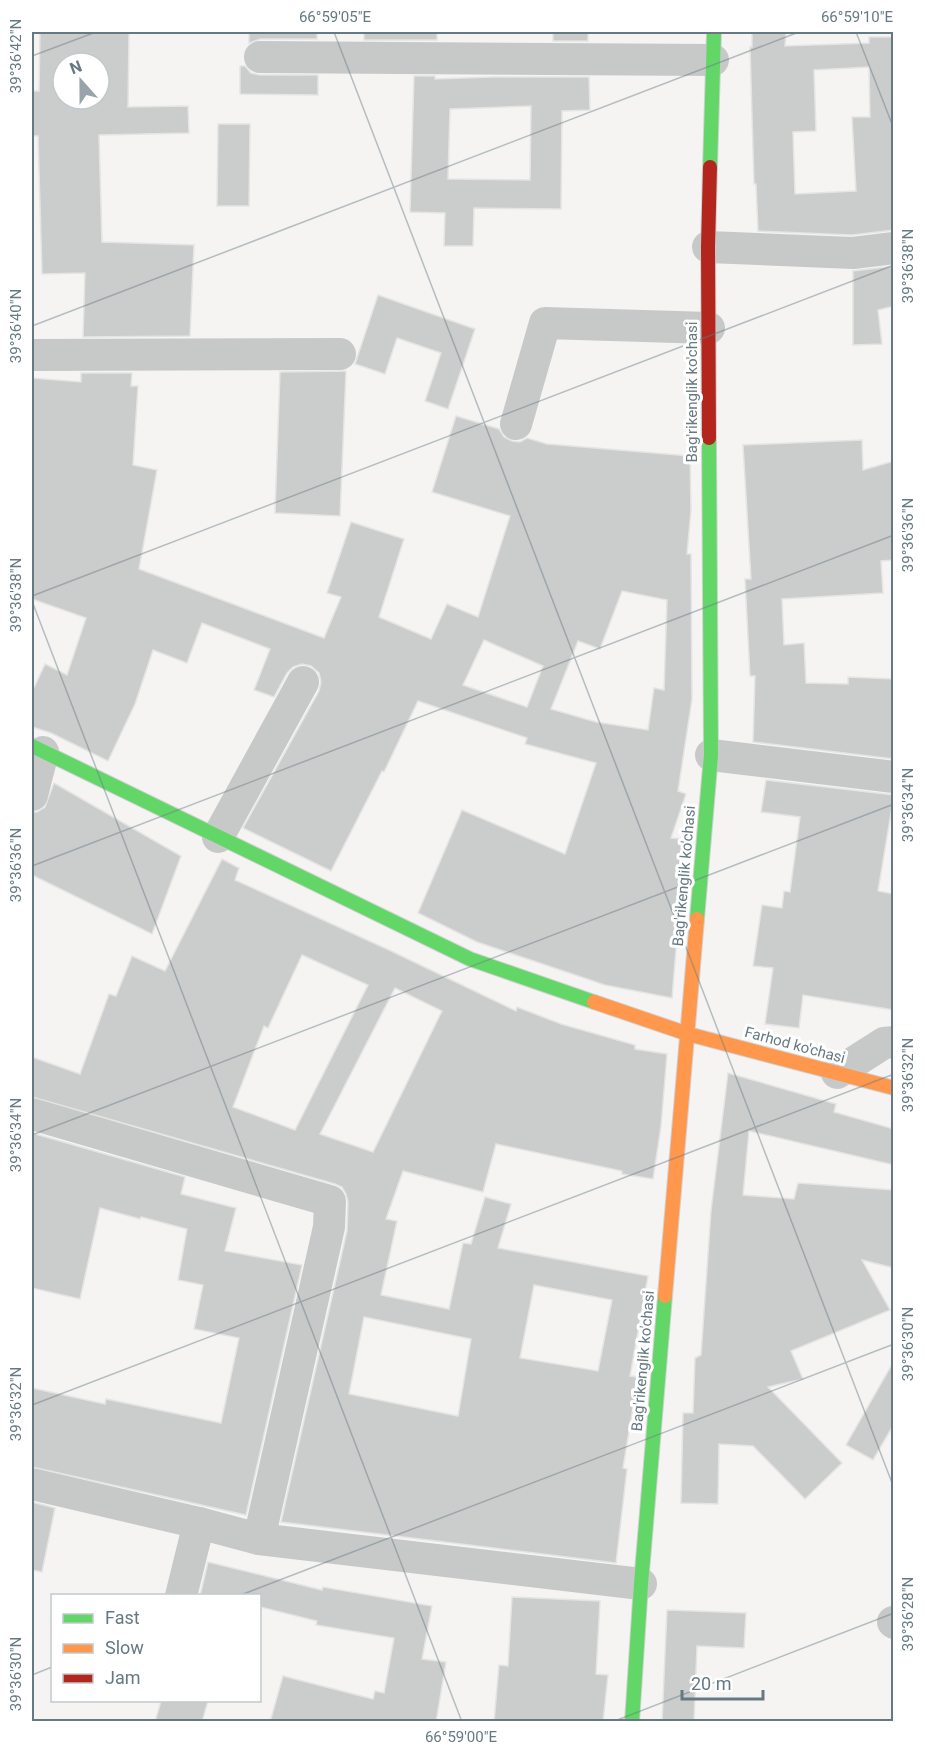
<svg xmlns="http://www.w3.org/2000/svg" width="925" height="1753" font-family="Roboto,sans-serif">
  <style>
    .building { fill: #cbcccc; stroke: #e4e4e3; stroke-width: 1.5; fill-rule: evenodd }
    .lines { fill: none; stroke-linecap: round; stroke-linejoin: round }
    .fast-casing { stroke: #d0d1d1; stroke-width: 16 }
    .slow-casing { stroke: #d0d1d1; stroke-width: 16 }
    .jam-casing { stroke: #d0d1d1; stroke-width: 16 }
    .street { stroke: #c7c9c8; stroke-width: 32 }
    .fast { stroke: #63d668; stroke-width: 14 }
    .slow { stroke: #ff974d; stroke-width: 14 }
    .jam { stroke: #b3261e; stroke-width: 14 }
    .ticks { fill: none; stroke: #667982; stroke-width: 1.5; stroke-opacity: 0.45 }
    .labels { text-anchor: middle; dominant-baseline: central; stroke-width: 6; stroke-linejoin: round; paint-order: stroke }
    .street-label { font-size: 15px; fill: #667982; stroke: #fff }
    .neatline { fill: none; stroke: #667982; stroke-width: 2 }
    .ticks-label { font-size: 15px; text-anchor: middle; fill: #667982 }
  </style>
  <rect width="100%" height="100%" fill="#f5f4f3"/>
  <!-- building -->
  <g class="building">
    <path d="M40,32H129L128,107L188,106L189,133L99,135L102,242L194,245L190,336L83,337L85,273L42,274L38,136H32V91H39ZM63,63H99V99H63Z"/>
    <polygon points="249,32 317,32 317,39 260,39 249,43"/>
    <rect x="364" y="32" width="73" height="8"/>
    <rect x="553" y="32" width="35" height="9"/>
    <path d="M752,32H786L785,46L869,43V37H894V230L852,235L758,231L756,184H754L750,47H752ZM869,67L870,117H852L856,191L795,194L793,132L816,131L814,70Z"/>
    <polygon points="240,66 245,66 251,73 260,75 318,75 318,95 240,94"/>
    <path d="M414,76H435V79L492,77H589L590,110L562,111L561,209L474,208L473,246H444L445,213L410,212ZM531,106L530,180L448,179L450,109Z"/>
    <polygon points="218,124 250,124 249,206 217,206"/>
    <polygon points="894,266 894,306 878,310 882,344 853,345 853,271"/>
    <polygon points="378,295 475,329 448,409 425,401 441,353 397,338 385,374 355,364"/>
    <polygon points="346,371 340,516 275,513 280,372"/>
    <path d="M81,373H132L131,386H138L133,465L157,470L139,569L324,638L341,597L327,593L351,522L404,539L379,617L431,639L447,604L478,617L510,516L432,492L456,416L499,429L504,437L512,441L520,442L527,438L547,444L690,456L691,510L687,554H691L692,699L678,791L686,794L671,838L685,839L672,998L605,985L477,942L418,913L462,810L565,854L596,763L525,744L527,738L418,701L384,772L382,771L331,871L243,828L319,691L321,682L319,673L311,666L302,664L293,667L287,673L274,697L254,690L270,649L202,623L187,663L153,650L135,704L108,761L51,733L32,727V692L45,664L67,675L86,618L32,599V378L81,382ZM622,591L667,600L664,690L654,688L648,730L596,722L551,709L578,641L600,649ZM484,640L543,666L527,707L463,685Z"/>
    <polygon points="862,440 863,470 894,461 894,560 881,561 883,593 782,599 784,645 804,643 806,683 848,684 848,677 894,679 894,759 753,742 755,676 750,676 745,579 751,579 743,445"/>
    <polygon points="766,780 894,795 878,891 894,894 894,1010 803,995 799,1028 765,1024 773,968 753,966 762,905 782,908 784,891 790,892 800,817 761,812"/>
    <polygon points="54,783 181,856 152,934 32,875 32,812 37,812 45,807"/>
    <path d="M222,859L239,868L235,880L389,950L516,1011L517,1007L561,1024L635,1045V1049L667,1054L661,1126L653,1179L622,1174V1171L496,1144L483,1192L403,1171L386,1219L397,1221L381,1295L449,1309L463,1243L471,1244L485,1197L511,1204L498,1248L648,1276L630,1376L638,1377L623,1468L627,1469L616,1563L281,1522L347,1231L348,1202L346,1194L342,1187L335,1184L32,1097V1057L80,1074L109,994L116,996L132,956L165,971ZM302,955L368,985L295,1130L233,1107L264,1026L268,1028ZM395,988L442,1011L373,1152L320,1134ZM534,1285L612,1300L598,1371L520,1358ZM364,1317L471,1339L458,1416L349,1394Z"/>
    <polygon points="728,1073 836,1104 834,1112 894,1129 894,1165 749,1131 743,1195 794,1199 798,1183 894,1190 894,1268 862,1260 890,1310 791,1351 803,1379 768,1387 842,1463 805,1499 753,1446 719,1444 718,1504 681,1503 683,1413 693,1413 695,1358 701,1355 711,1211"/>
    <polygon points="32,1133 185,1177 181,1194 236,1208 225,1251 302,1265 246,1515 32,1467 32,1388 105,1404 106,1399 221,1423 239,1338 194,1329 203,1285 178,1280 187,1229 141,1217 140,1219 100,1208 80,1299 32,1288"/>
    <polygon points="894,1361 894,1424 873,1460 846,1445"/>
    <polygon points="32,1502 55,1508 42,1572 32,1570"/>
    <polygon points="208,1562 322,1590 323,1587 432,1606 422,1659 446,1662 436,1722 270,1722 283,1676 373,1699 375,1691 384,1693 394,1638 316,1625 317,1621 260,1607 260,1596 200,1596"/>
    <polygon points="512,1597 600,1601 596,1674 608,1675 603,1722 494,1722 499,1665 508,1666"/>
    <polygon points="667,1610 746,1613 744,1648 697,1646 694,1722 662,1722"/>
    <polygon points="161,1701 208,1701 202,1722 155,1722"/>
  </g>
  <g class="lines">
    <!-- fast casing -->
    <g class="fast-casing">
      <g id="fast">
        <polyline points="710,167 714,32"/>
        <polyline points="32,746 470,959 594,1002"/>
        <polyline points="697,919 711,755 709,438"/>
        <polyline points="632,1722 641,1584 665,1296"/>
      </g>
    </g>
    <!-- slow casing -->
    <g class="slow-casing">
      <g id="slow">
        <polyline points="594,1002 688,1034 894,1088"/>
        <polyline points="665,1296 697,919"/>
      </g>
    </g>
    <!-- jam casing -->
    <g class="jam-casing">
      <polyline id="jam" points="709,438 708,247 710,167"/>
    </g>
    <!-- street -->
    <g class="street">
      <polyline points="260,57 713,60"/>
      <polyline points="708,247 853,253 894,248"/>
      <polyline points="32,355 340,354"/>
      <polyline points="516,424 545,323 709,328"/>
      <polyline points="711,755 894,777"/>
      <polyline points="32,795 43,752"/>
      <polyline points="218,837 303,682"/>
      <polyline points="837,1073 884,1043 894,1042"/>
      <polyline points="32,1114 330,1201 329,1227 259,1539"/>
      <polyline points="32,1484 199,1523 259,1539 641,1584"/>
      <polyline points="181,1596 199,1523"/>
      <polyline points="893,1622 894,1623"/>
    </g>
    <!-- fast -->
    <use href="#fast" class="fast"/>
    <!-- slow -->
    <use href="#slow" class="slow"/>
    <!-- jam -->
    <use href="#jam" class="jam"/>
  </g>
  <!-- ticks -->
  <path class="ticks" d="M334,32L894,1488M856,32L894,129M32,56L96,32M32,326L799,32M32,596L894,265M32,601L462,1722M32,866L894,535M32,1135L894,804M32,1405L894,1074M238,1596L894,1344M32,1675L52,1667M612,1722L894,1613"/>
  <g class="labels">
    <!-- street labels -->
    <g class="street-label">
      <text transform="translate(692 392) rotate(-90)">Bag'rikenglik ko'chasi</text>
      <text transform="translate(684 876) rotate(-85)">Bag'rikenglik ko'chasi</text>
      <text transform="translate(795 1045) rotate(15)">Farhod ko'chasi</text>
      <text transform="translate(643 1361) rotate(-85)">Bag'rikenglik ko'chasi</text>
    </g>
  </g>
  <!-- border -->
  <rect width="925" height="1753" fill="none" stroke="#ffffff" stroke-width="66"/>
  <!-- legend -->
  <rect x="51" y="1594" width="210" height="108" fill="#ffffff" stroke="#c2c9cd" stroke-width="1.5"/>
  <rect x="63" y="1614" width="30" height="9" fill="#63d668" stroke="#c2c9cd" stroke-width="1.5"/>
  <text x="105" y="1624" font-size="18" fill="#667982">Fast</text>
  <rect x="63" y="1644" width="30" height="9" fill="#ff974d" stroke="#c2c9cd" stroke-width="1.5"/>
  <text x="105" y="1654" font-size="18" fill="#667982">Slow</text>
  <rect x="63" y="1674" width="30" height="9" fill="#b3261e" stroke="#c2c9cd" stroke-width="1.5"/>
  <text x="105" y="1684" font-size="18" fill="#667982">Jam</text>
  <!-- north arrow -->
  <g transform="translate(81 81) rotate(339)"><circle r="28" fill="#ffffff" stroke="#c2c9cd" stroke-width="1.5"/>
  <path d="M0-4.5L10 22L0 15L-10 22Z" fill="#98a4aa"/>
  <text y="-9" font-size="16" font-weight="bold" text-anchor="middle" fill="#667982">N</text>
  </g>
  <!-- scale -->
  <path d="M682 1690v9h81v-9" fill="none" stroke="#667982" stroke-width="3"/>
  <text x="691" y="1690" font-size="18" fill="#667982" stroke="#ffffff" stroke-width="4.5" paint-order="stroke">20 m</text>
  <rect x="33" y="33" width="859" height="1687" class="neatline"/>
  <g class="ticks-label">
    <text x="335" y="22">66°59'05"E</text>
    <text x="857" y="22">66°59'10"E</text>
    <text transform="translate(16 56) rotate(-90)" y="5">39°36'42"N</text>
    <text transform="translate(908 266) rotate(-90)" y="5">39°36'38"N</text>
    <text transform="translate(16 326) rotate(-90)" y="5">39°36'40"N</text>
    <text transform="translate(908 535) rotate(-90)" y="5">39°36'36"N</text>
    <text transform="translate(16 595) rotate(-90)" y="5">39°36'38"N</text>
    <text transform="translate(908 805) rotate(-90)" y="5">39°36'34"N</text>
    <text transform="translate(16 865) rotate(-90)" y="5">39°36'36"N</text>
    <text transform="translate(908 1075) rotate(-90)" y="5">39°36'32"N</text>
    <text transform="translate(16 1135) rotate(-90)" y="5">39°36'34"N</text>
    <text transform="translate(908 1344) rotate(-90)" y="5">39°36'30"N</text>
    <text transform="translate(16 1404) rotate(-90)" y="5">39°36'32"N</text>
    <text transform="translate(908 1614) rotate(-90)" y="5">39°36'28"N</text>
    <text transform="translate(16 1674) rotate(-90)" y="5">39°36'30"N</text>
    <text x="461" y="1742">66°59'00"E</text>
  </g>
</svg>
